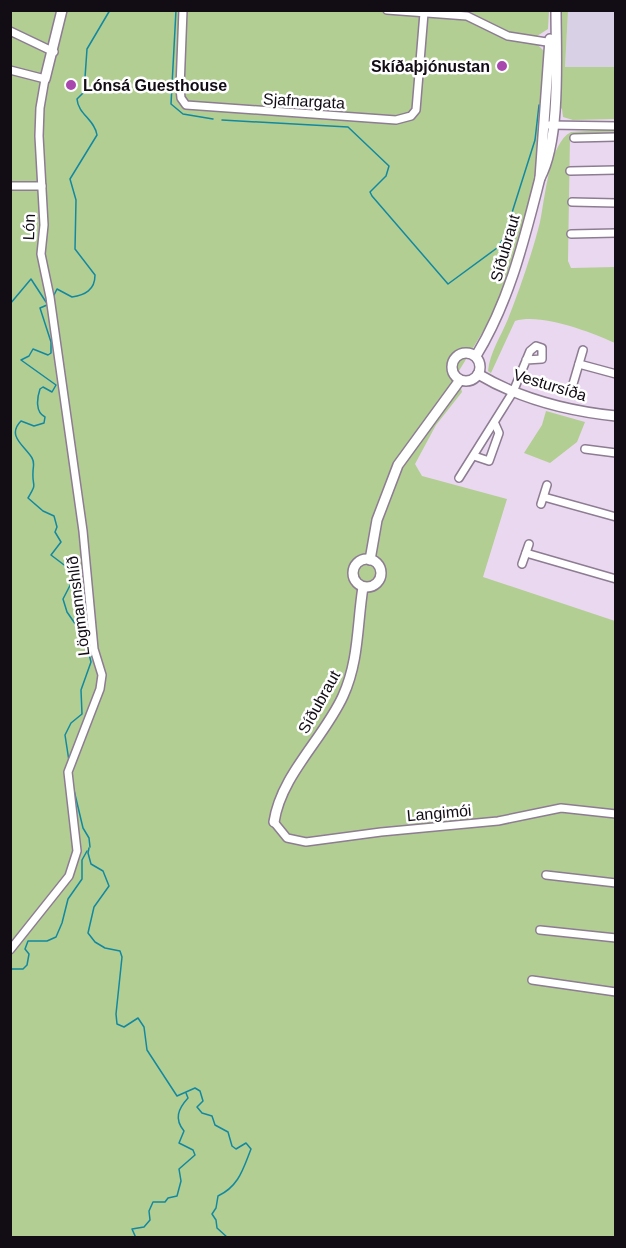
<svg xmlns="http://www.w3.org/2000/svg" width="626" height="1248" font-family="Helvetica,sans-serif">
  <style>
    .commercial { fill: #d8d1e6 }
    .green { fill: #b2ce93 }
    .lines { fill: none; stroke-linecap: round; stroke-linejoin: round }
    .stream { stroke: #1289a0; stroke-width: 1.5 }
    .street-casing { stroke: #8d7c92; stroke-width: 10 }
    .secondary-casing { stroke: #8d7c92; stroke-width: 12 }
    .street { stroke: #fff; stroke-width: 7 }
    .secondary { stroke: #fff; stroke-width: 9 }
    .poi-dot { fill: #a847ae; stroke: #fff; stroke-width: 2 }
    .labels { text-anchor: middle; dominant-baseline: central; stroke-width: 5; stroke-linejoin: round; paint-order: stroke }
    .poi-label { font-size: 16px; font-weight: bold; fill: #120c14; stroke: #fff; text-anchor: end }
    .street-label { font-size: 16px; fill: #120c14; stroke: #fff }
  </style>
  <rect width="100%" height="100%" fill="#ead8f0"/>
  <!-- commercial -->
  <polygon class="commercial" points="568,11 615,11 615,67 565,67"/>
  <!-- green -->
  <g class="green">
    <path d="M11,11H549L548,29L537,36V44L546,53C542,130 536,214 506,286C493,317 474,346 457,374L462,392L436,425L415,464L422,476L507,499L483,577L615,621V1237H11Z"/>
    <polygon points="558,11 568,11 565,67 615,67 615,119 573,120 563,117 562,109 555,103"/>
    <path d="M615,129V134L570,136L568,261L571,268L615,267V343C590,332 542,313 515,321L491,373L488,371C490,352 501,336 508,319C520,288 532,254 540,222C545,199 549,143 571,132Z"/>
    <polygon points="546,411 585,422 577,442 550,463 524,453 542,425"/>
  </g>
  <g class="lines">
    <!-- stream -->
    <g class="stream">
      <polyline points="176,10 171,104 183,114 213,119"/>
      <polyline points="222,120 348,127 389,166 386,176 370,192 372,196 448,284 497,248 504,238 535,140 539,105"/>
      <path d="M53,297L57,289L72,297C85,295 95,290 95,275L75,249L76,200L70,179L97,135C95,120 78,114 77,99L84,92L87,49L110,10"/>
      <path d="M47,302V305L40,308L51,342V353L48,355L33,349L29,356L21,360L56,385L52,392L43,387L40,389C37,398 35,412 45,417L44,423L34,426L21,421C6,436 25,446 32,458C35,463 33,466 33,472C32,489 38,481 28,498L43,511L54,516L57,527L55,532L61,542L51,555L76,574L63,599L67,612L85,638L91,662L81,690L82,714L71,723L65,735L69,761"/>
      <polyline points="10,304 31,279 46,302"/>
      <polyline points="73,786 83,828 89,838 90,847"/>
      <path d="M89,848L88,853L91,864L103,871L109,886L94,907L88,933L95,942L105,948L120,951L122,957L116,1014L117,1024L124,1027L138,1018L144,1027L147,1050L177,1096L195,1088L200,1091L203,1101L197,1107L202,1113L212,1116L215,1125L228,1132L232,1146L236,1149L246,1143L251,1149C243,1169 239,1186 218,1196L216,1208L212,1214L216,1220L217,1228L228,1238"/>
      <polyline points="10,969 23,969 27,965 29,954 25,949 28,941 47,941 56,937 62,923 68,899 82,879 82,860 87,851"/>
      <path d="M136,1238L132,1229L144,1227L150,1220L149,1211L153,1202H165L168,1198L177,1196L181,1181L179,1169L195,1155L193,1150L179,1143L184,1131C174,1119 178,1109 188,1098L186,1093"/>
    </g>
    <!-- street casing -->
    <g class="street-casing">
      <g id="street">
        <polyline points="183,10 180,88 181,98 186,105 396,120 411,116 416,110 424,13"/>
        <polyline points="387,10 467,16 508,36 553,43"/>
        <polyline points="10,31 54,52"/>
        <polyline points="10,70 45,79 40,108 39,136 44,225 41,254 50,297 83,531 94,649 102,675 100,689 68,772 77,851 69,876 10,950"/>
        <polyline points="549,125 616,126"/>
        <polyline points="574,138 616,137"/>
        <polyline points="570,171 616,170"/>
        <polyline points="10,186 42,186"/>
        <polyline points="572,202 616,203"/>
        <polyline points="571,234 616,233"/>
        <polyline points="579,364 616,374"/>
        <polyline points="573,384 583,350"/>
        <polyline points="585,449 616,453"/>
        <polyline points="474,456 489,461 499,433 495,424"/>
        <polyline points="459,478 513,392 530,351 536,346 542,348 542,359 526,360"/>
        <polyline points="544,497 616,517"/>
        <polyline points="541,504 547,485"/>
        <polyline points="526,553 616,579"/>
        <polyline points="522,564 529,544"/>
        <polyline points="274,822 287,838 306,842 381,832 498,821 561,808 616,814"/>
        <polyline points="546,875 616,883"/>
        <polyline points="540,930 616,938"/>
        <polyline points="532,980 616,992"/>
      </g>
    </g>
    <!-- secondary casing -->
    <g class="secondary-casing">
      <g id="secondary">
        <polyline points="45,79 62,10"/>
        <polyline points="540,178 550,39"/>
        <circle cx="466" cy="367" r="14"/>
        <path d="M476,356C510,300 524,240 540,178C561,139 556,55 556,10"/>
        <path d="M478,374C520,399 568,411 616,416"/>
        <circle cx="367" cy="573" r="14"/>
        <polyline points="370,560 377,520 398,465 460,380"/>
        <path d="M274,822C281,775 324,738 343,696C359,661 357,625 363,587"/>
      </g>
    </g>
    <!-- street -->
    <use href="#street" class="street"/>
    <!-- secondary -->
    <use href="#secondary" class="secondary"/>
  </g>
  <!-- markers -->
  <g class="poi-dot">
    <circle cx="502" cy="66" r="6"/>
    <circle cx="71" cy="85" r="6"/>
  </g>
  <g class="labels">
    <!-- poi labels -->
    <g class="poi-label">
      <text x="490" y="66">Skíðaþjónustan</text>
      <text x="83" y="85" text-anchor="start">Lónsá Guesthouse</text>
    </g>
    <!-- street labels -->
    <g class="street-label">
      <text transform="translate(304 101) rotate(3)">Sjafnargata</text>
      <text transform="translate(29 227) rotate(-88)">Lón</text>
      <text transform="translate(505 248) rotate(-74)">Síðubraut</text>
      <text transform="translate(550 385) rotate(17)">Vestursíða</text>
      <text transform="translate(78 606) rotate(-97)">Lögmannshlíð</text>
      <text transform="translate(319 702) rotate(-61)">Síðubraut</text>
      <text transform="translate(439 813) rotate(-5)">Langimói</text>
    </g>
  </g>
  <!-- border -->
  <rect width="626" height="1248" fill="none" stroke="#120c14" stroke-width="24"/>
</svg>
